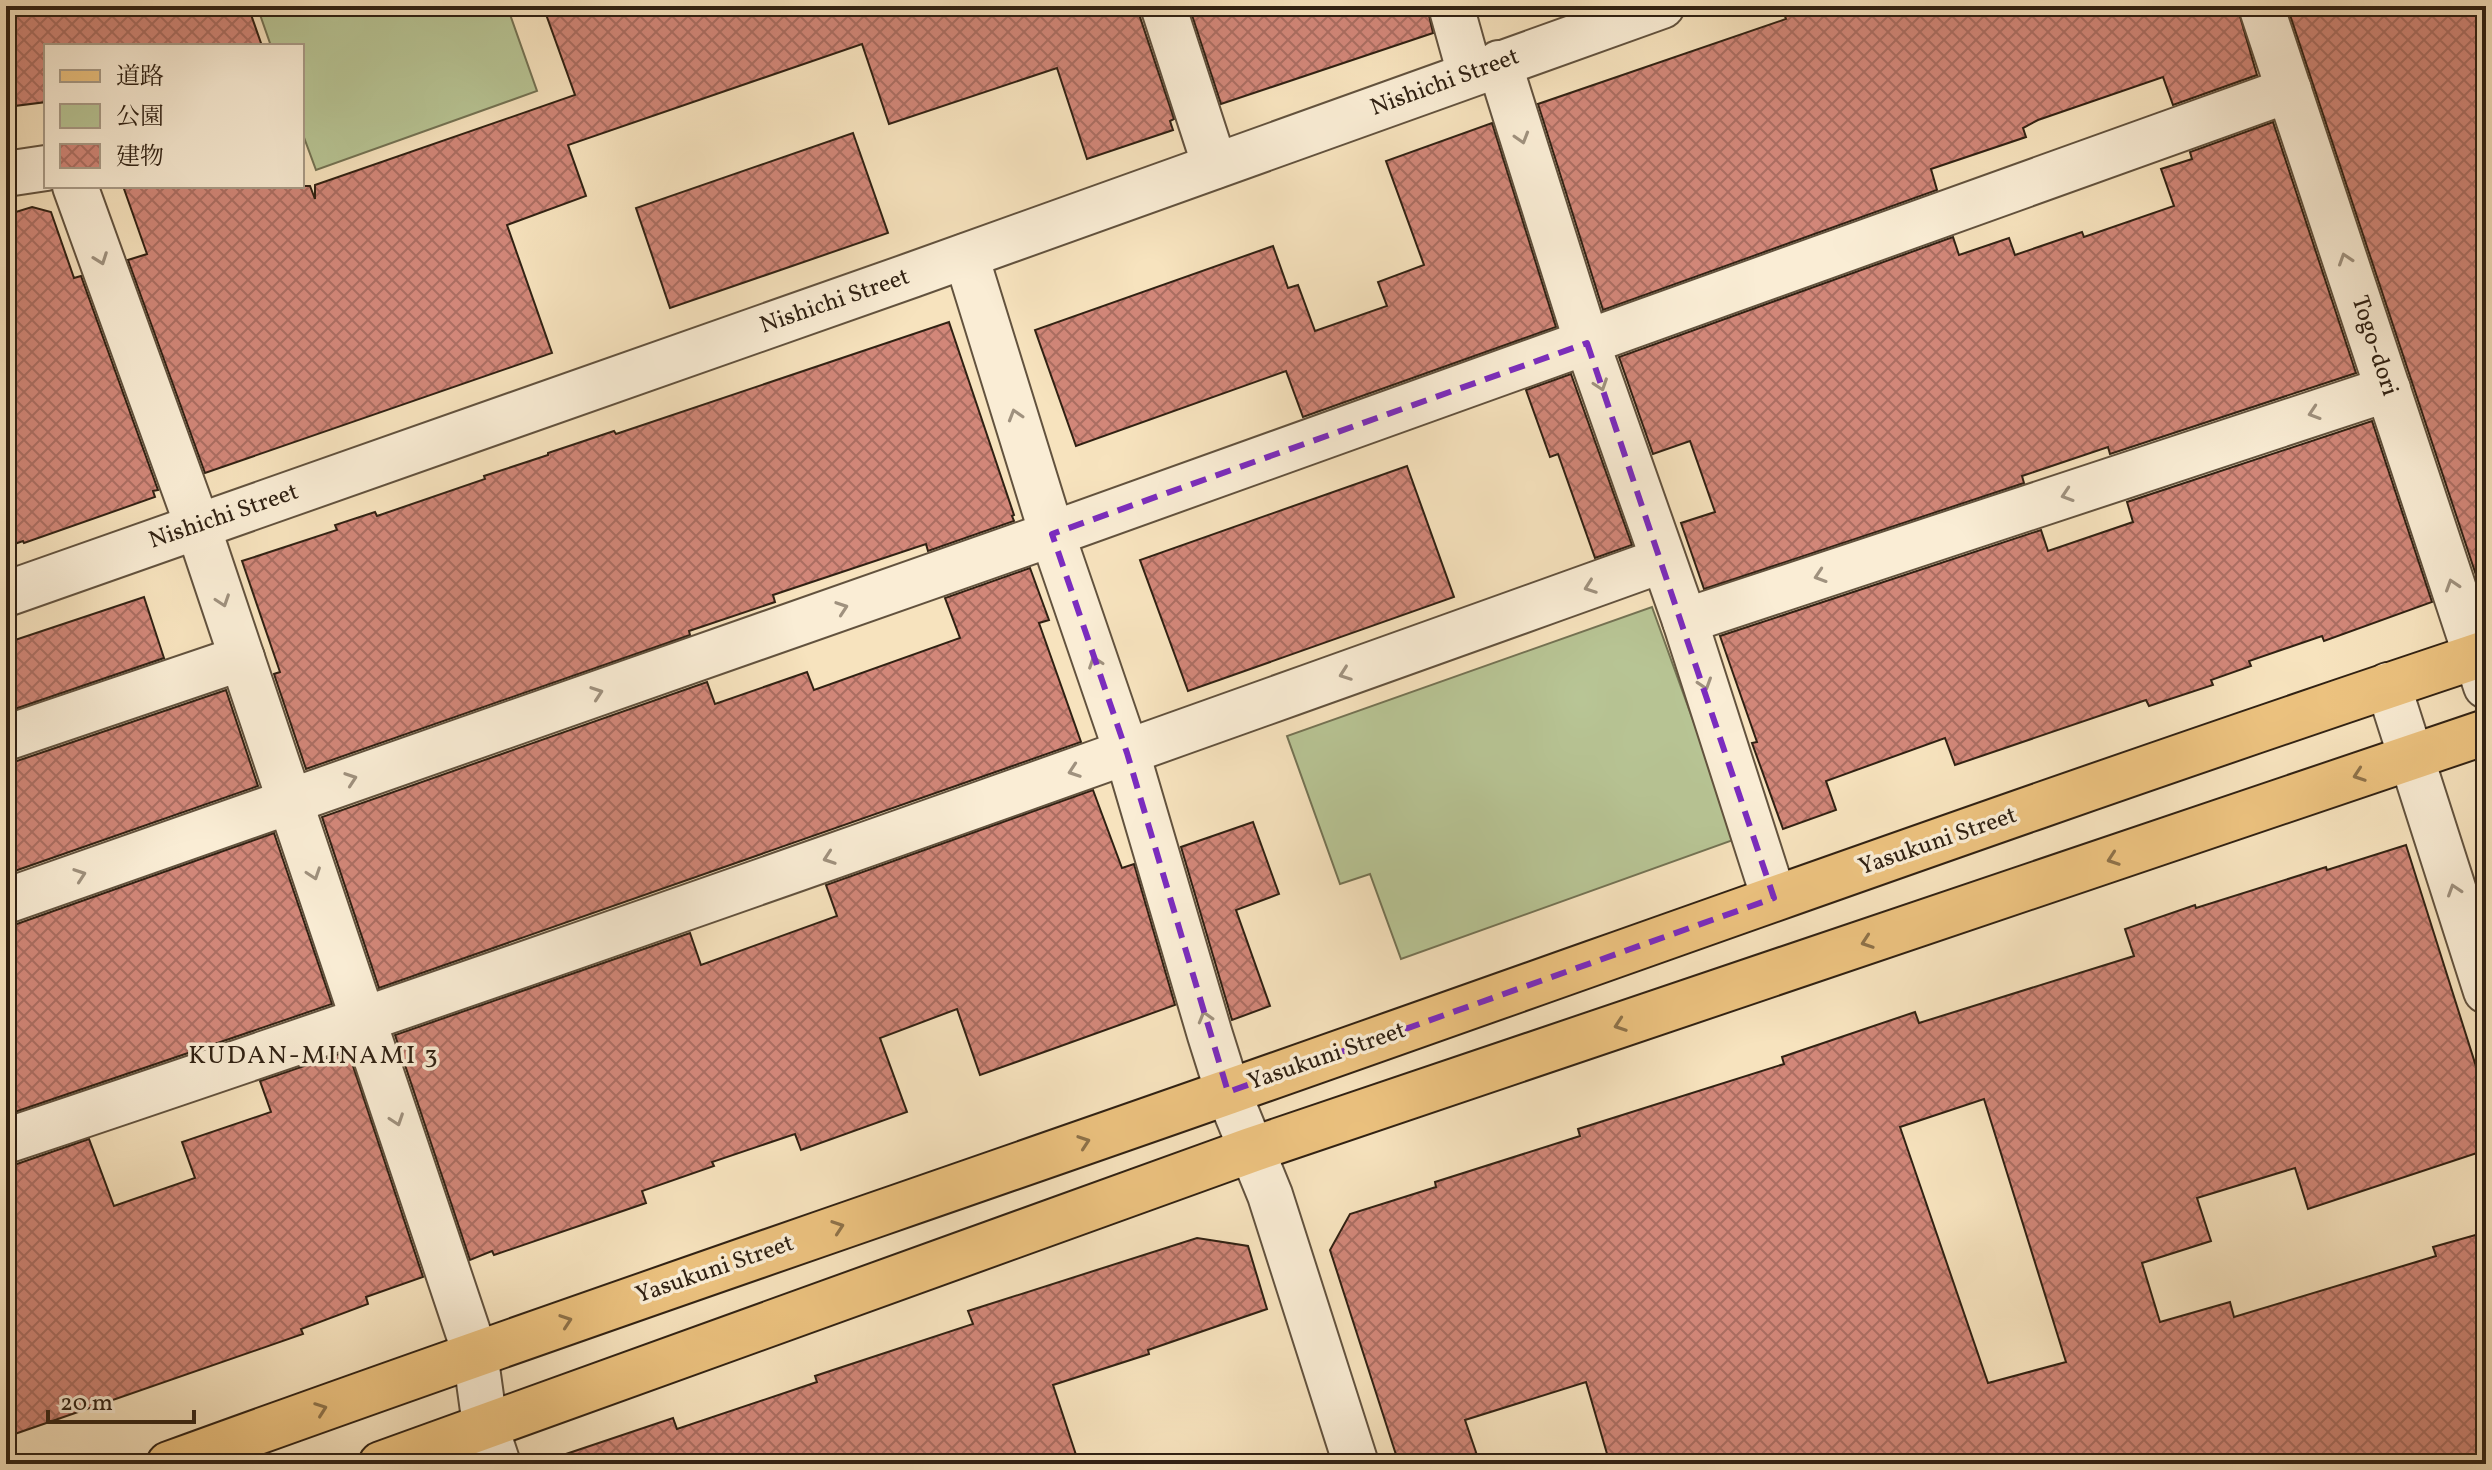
<svg xmlns="http://www.w3.org/2000/svg" width="2492" height="1470" font-family="Vollkorn,'Noto Serif JP',serif">
  <style>
    .green { fill: #b8c595; stroke: #747354; stroke-width: 2 }
    .building { fill: url(#building-cross-hatch); stroke: #302113; stroke-width: 2; fill-rule: evenodd }
    .lines { fill: none; stroke-linecap: round; stroke-linejoin: round }
    .minor-casing { stroke: #62523e; stroke-width: 48 }
    .major-casing { stroke: #302113; stroke-width: 48 }
    .minor { stroke: #faedd5; stroke-width: 44 }
    .major { stroke: #ecc27f; stroke-width: 44 }
    .oneway { stroke: #9f917e }
    .oneway2 { stroke: #8e7249 }
    .marked { fill: none; stroke: #7b2cbf; stroke-width: 6; stroke-dasharray: 16 10; stroke-linejoin: round }
    .labels { text-anchor: middle; dominant-baseline: central; stroke-width: 7; stroke-linejoin: round; paint-order: stroke }
    .street-label { font-size: 24px; fill: #302113; stroke: #faedd5 }
    .neighbourhood-label { font-size: 26px; letter-spacing: 2px; fill: #302113; stroke: #faedd5 }
  </style>
  <defs>
    <pattern id="building-cross-hatch" width="8" height="8" patternUnits="userSpaceOnUse" patternTransform="scale(2)"><rect width="8" height="8" fill="#d28779"/><path d="M0 0l8 8M0 8l8-8" fill="none" stroke="#ab6e62"/></pattern>
  </defs>
  <rect width="100%" height="100%" fill="#f7e3be"/>
  <filter id="stains"><feTurbulence type="fractalNoise" baseFrequency=".0025" numOctaves="4"/><feColorMatrix values="0 0 0 0 .2 0 0 0 0 .09 0 0 0 0 .02 0 0 0 .5 -.17"/></filter>
  <radialGradient id="worn" r=".72"><stop offset=".6" stop-color="#630" stop-opacity="0"/><stop offset="1" stop-color="#630" stop-opacity=".3"/></radialGradient>
  <!-- green -->
  <g class="green">
    <polygon points="257,6 507,6 537,91 316,170 302,132 302,46 271,46"/>
    <polygon points="1652,607 1736,839 1401,959 1370,874 1340,884 1287,736"/>
  </g>
  <!-- building -->
  <g class="building">
    <polygon points="6,6 248,6 262,46 46,46 46,102 6,107"/>
    <polygon points="543,6 1139,6 1139,14 1174,119 1170,121 1173,130 1087,159 1057,68 889,124 862,44 568,145 586,196 507,225 552,353 205,473 128,260 147,254 123,186 310,186 315,199 315,185 575,95"/>
    <polygon points="1189,6 1427,6 1433,33 1221,104"/>
    <polygon points="1781,6 2237,6 2257,75 2173,105 2163,77 2038,120 2023,128 2026,137 1931,169 1937,190 1603,310 1538,104 1786,19"/>
    <polygon points="2287,6 2486,6 2486,585 2480,587"/>
    <polygon points="2273,122 2356,373 2110,454 2108,447 2022,476 2024,483 1704,589 1681,523 1715,512 1690,441 1653,454 1619,357 1953,237 1959,255 2009,238 2015,255 2082,232 2084,237 2174,206 2161,169 2192,159 2190,152"/>
    <polygon points="1492,123 1556,327 1303,417 1286,371 1076,446 1035,330 1273,246 1288,288 1298,285 1315,331 1387,306 1378,282 1424,265 1386,161"/>
    <polygon points="853,133 888,233 670,308 636,208"/>
    <polygon points="32,207 51,212 74,278 81,276 158,490 153,491 155,497 24,543 23,541 6,547 6,215"/>
    <polygon points="949,322 1014,515 1012,516 1014,521 928,551 926,544 773,595 775,602 689,631 690,635 306,769 274,674 280,672 242,561 337,530 335,525 375,512 377,516 485,479 484,476 548,455 548,453 614,431 616,434"/>
    <polygon points="1571,374 1632,545 1595,558 1558,454 1550,457 1526,390"/>
    <polygon points="2372,421 2432,602 2324,641 2322,636 2249,661 2251,666 2211,680 2213,685 2149,706 2146,700 1955,765 1945,738 1826,781 1836,810 1783,829 1752,743 1757,742 1720,636 2041,530 2048,551 2133,522 2127,502"/>
    <polygon points="1407,466 1454,597 1188,691 1140,560"/>
    <polygon points="1030,568 1049,620 1039,623 1081,742 379,988 322,817 707,682 715,704 807,672 814,690 960,638 945,598"/>
    <polygon points="144,597 164,658 6,712 6,643"/>
    <polygon points="226,690 258,786 6,874 6,762 14,762"/>
    <polygon points="1093,790 1122,868 1134,864 1175,1005 980,1075 957,1009 880,1038 907,1112 801,1150 795,1134 712,1162 714,1166 642,1191 646,1203 494,1255 492,1251 470,1260 395,1035 690,933 701,965 837,916 826,885"/>
    <polygon points="1253,822 1279,894 1236,910 1270,1006 1232,1020 1181,847"/>
    <polygon points="274,833 332,1004 6,1115 6,925 14,925"/>
    <path d="M2406,845L2486,1098V1150L2308,1209L2295,1168L2197,1198L2211,1241L2142,1263L2160,1322L2230,1302L2234,1317L2436,1256L2433,1247L2486,1232V1464H1610L1586,1382L1465,1420L1480,1464H1399L1330,1250L1350,1214L1436,1187L1435,1182L1580,1136L1578,1129L1784,1064L1782,1057L1915,1012L1919,1023L2134,956L2125,929L2195,905L2196,908L2326,867L2327,870ZM1984,1099L2066,1362L1988,1383L1900,1127Z"/>
    <polygon points="348,1051 423,1277 366,1297 368,1304 301,1329 303,1334 6,1437 6,1165 14,1165 89,1139 114,1206 195,1178 182,1142 271,1112 260,1081"/>
    <polygon points="1197,1238 1248,1246 1267,1309 1148,1350 1149,1354 1053,1385 1079,1464 558,1464 557,1457 673,1418 677,1429 817,1382 815,1376 973,1324 968,1311"/>
  </g>
  <g class="lines">
    <!-- minor casing -->
    <g class="minor-casing">
      <g id="minor">
        <polyline points="1163,6 1215,166"/>
        <polyline points="1451,6 1470,74"/>
        <polyline points="2261,6 2486,686"/>
        <polyline points="1499,63 1587,343 1685,621 1774,898"/>
        <polyline points="6,174 46,168"/>
        <polyline points="75,186 198,527 475,1353 485,1425 498,1464"/>
        <polyline points="966,256 1052,534 1127,753 1210,1035 1228,1092 1270,1195 1356,1464"/>
        <polyline points="6,594 912,275 1662,6"/>
        <polyline points="1685,621 2388,389"/>
        <polyline points="2388,685 2486,991"/>
        <polyline points="6,738 242,658"/>
        <polyline points="6,901 1052,534 2289,90"/>
        <path d="M6,1141C561,955 1112,758 1663,560"/>
      </g>
    </g>
    <!-- major casing -->
    <g class="major-casing">
      <g id="major">
        <path d="M169,1464C520,1336 875,1216 1228,1092C1647,945 2065,793 2486,653"/>
        <polyline points="381,1464 1251,1150 2486,732"/>
      </g>
    </g>
    <!-- minor -->
    <use href="#minor" class="minor"/>
    <!-- major -->
    <use href="#major" class="major"/>
  </g>
  <!-- one-way arrows -->
  <defs><path id="oneway-chevron" d="M-2-3.5L2.5 0L-2 3.5" fill="none" stroke-width="1.6" stroke-linecap="round" stroke-linejoin="round" transform="scale(2)"/></defs>
  <g class="oneway">
    <use href="#oneway-chevron" transform="translate(1522 138) rotate(73)"/>
    <use href="#oneway-chevron" transform="translate(101 259) rotate(70)"/>
    <use href="#oneway-chevron" transform="translate(2345 259) rotate(-108)"/>
    <use href="#oneway-chevron" transform="translate(1601 385) rotate(71)"/>
    <use href="#oneway-chevron" transform="translate(2314 413) rotate(162)"/>
    <use href="#oneway-chevron" transform="translate(1015 415) rotate(-107)"/>
    <use href="#oneway-chevron" transform="translate(2067 495) rotate(162)"/>
    <use href="#oneway-chevron" transform="translate(1820 576) rotate(162)"/>
    <use href="#oneway-chevron" transform="translate(2452 585) rotate(-108)"/>
    <use href="#oneway-chevron" transform="translate(1590 587) rotate(160)"/>
    <use href="#oneway-chevron" transform="translate(223 601) rotate(71)"/>
    <use href="#oneway-chevron" transform="translate(842 608) rotate(-19)"/>
    <use href="#oneway-chevron" transform="translate(1095 662) rotate(-109)"/>
    <use href="#oneway-chevron" transform="translate(1345 674) rotate(160)"/>
    <use href="#oneway-chevron" transform="translate(1705 684) rotate(72)"/>
    <use href="#oneway-chevron" transform="translate(597 693) rotate(-19)"/>
    <use href="#oneway-chevron" transform="translate(1074 771) rotate(161)"/>
    <use href="#oneway-chevron" transform="translate(351 779) rotate(-19)"/>
    <use href="#oneway-chevron" transform="translate(829 858) rotate(161)"/>
    <use href="#oneway-chevron" transform="translate(314 874) rotate(71)"/>
    <use href="#oneway-chevron" transform="translate(80 875) rotate(-19)"/>
    <use href="#oneway-chevron" transform="translate(2454 890) rotate(-108)"/>
    <use href="#oneway-chevron" transform="translate(1205 1017) rotate(-106)"/>
    <use href="#oneway-chevron" transform="translate(397 1120) rotate(71)"/>
  </g>
  <g class="oneway2">
    <use href="#oneway-chevron" transform="translate(2359 775) rotate(161)"/>
    <use href="#oneway-chevron" transform="translate(2113 859) rotate(161)"/>
    <use href="#oneway-chevron" transform="translate(1867 942) rotate(161)"/>
    <use href="#oneway-chevron" transform="translate(1620 1025) rotate(161)"/>
    <use href="#oneway-chevron" transform="translate(1084 1142) rotate(-19)"/>
    <use href="#oneway-chevron" transform="translate(838 1227) rotate(-19)"/>
    <use href="#oneway-chevron" transform="translate(566 1321) rotate(-19)"/>
    <use href="#oneway-chevron" transform="translate(321 1409) rotate(-20)"/>
  </g>
  <!-- marked area -->
  <path class="marked" d="M1587,343L1774,898L1228,1092L1127,753L1052,534Z"/>
  <g class="labels">
    <!-- street labels -->
    <g class="street-label">
      <text transform="translate(1445 83) rotate(-20)">Nishichi Street</text>
      <text transform="translate(835 302) rotate(-19)">Nishichi Street</text>
      <text transform="translate(2374 346) rotate(72)">Togo-dori</text>
      <text transform="translate(224 517) rotate(-19)">Nishichi Street</text>
      <text transform="translate(1938 842) rotate(-19)">Yasukuni Street</text>
      <text transform="translate(1327 1057) rotate(-19)">Yasukuni Street</text>
      <text transform="translate(715 1270) rotate(-19)">Yasukuni Street</text>
    </g>
    <!-- neighbourhood labels -->
    <g class="neighbourhood-label">
      <text x="314" y="1056">KUDAN-MINAMI 3</text>
    </g>
  </g>
  <!-- margin -->
  <rect width="2492" height="1470" fill="none" stroke="#f7e3be" stroke-width="32"/>
  <rect x="8" y="8" width="2476" height="1454" fill="none" stroke="#302113" stroke-width="4"/>
  <rect x="16" y="16" width="2460" height="1438" fill="none" stroke="#302113" stroke-width="2"/>
  <!-- legend -->
  <rect x="44" y="44" width="260" height="144" fill="#faedd5" stroke="#a99b87" stroke-width="2"/>
  <rect x="60" y="70" width="40" height="12" fill="#ecc27f" stroke="#a99b87" stroke-width="2"/>
  <text x="116" y="84" font-size="24" fill="#302113">道路</text>
  <rect x="60" y="104" width="40" height="24" fill="#b8c595" stroke="#a99b87" stroke-width="2"/>
  <text x="116" y="124" font-size="24" fill="#302113">公園</text>
  <rect x="60" y="144" width="40" height="24" fill="url(#building-cross-hatch)" stroke="#a99b87" stroke-width="2"/>
  <text x="116" y="164" font-size="24" fill="#302113">建物</text>
  <!-- scale -->
  <path d="M48 1410v12h146v-12" fill="none" stroke="#302113" stroke-width="4"/>
  <text x="60" y="1410" font-size="24" fill="#302113" stroke="#faedd5" stroke-width="6" paint-order="stroke">20 m</text>
  <rect width="100%" height="100%" filter="url(#stains)"/>
  <rect width="100%" height="100%" fill="url(#worn)"/>
</svg>
